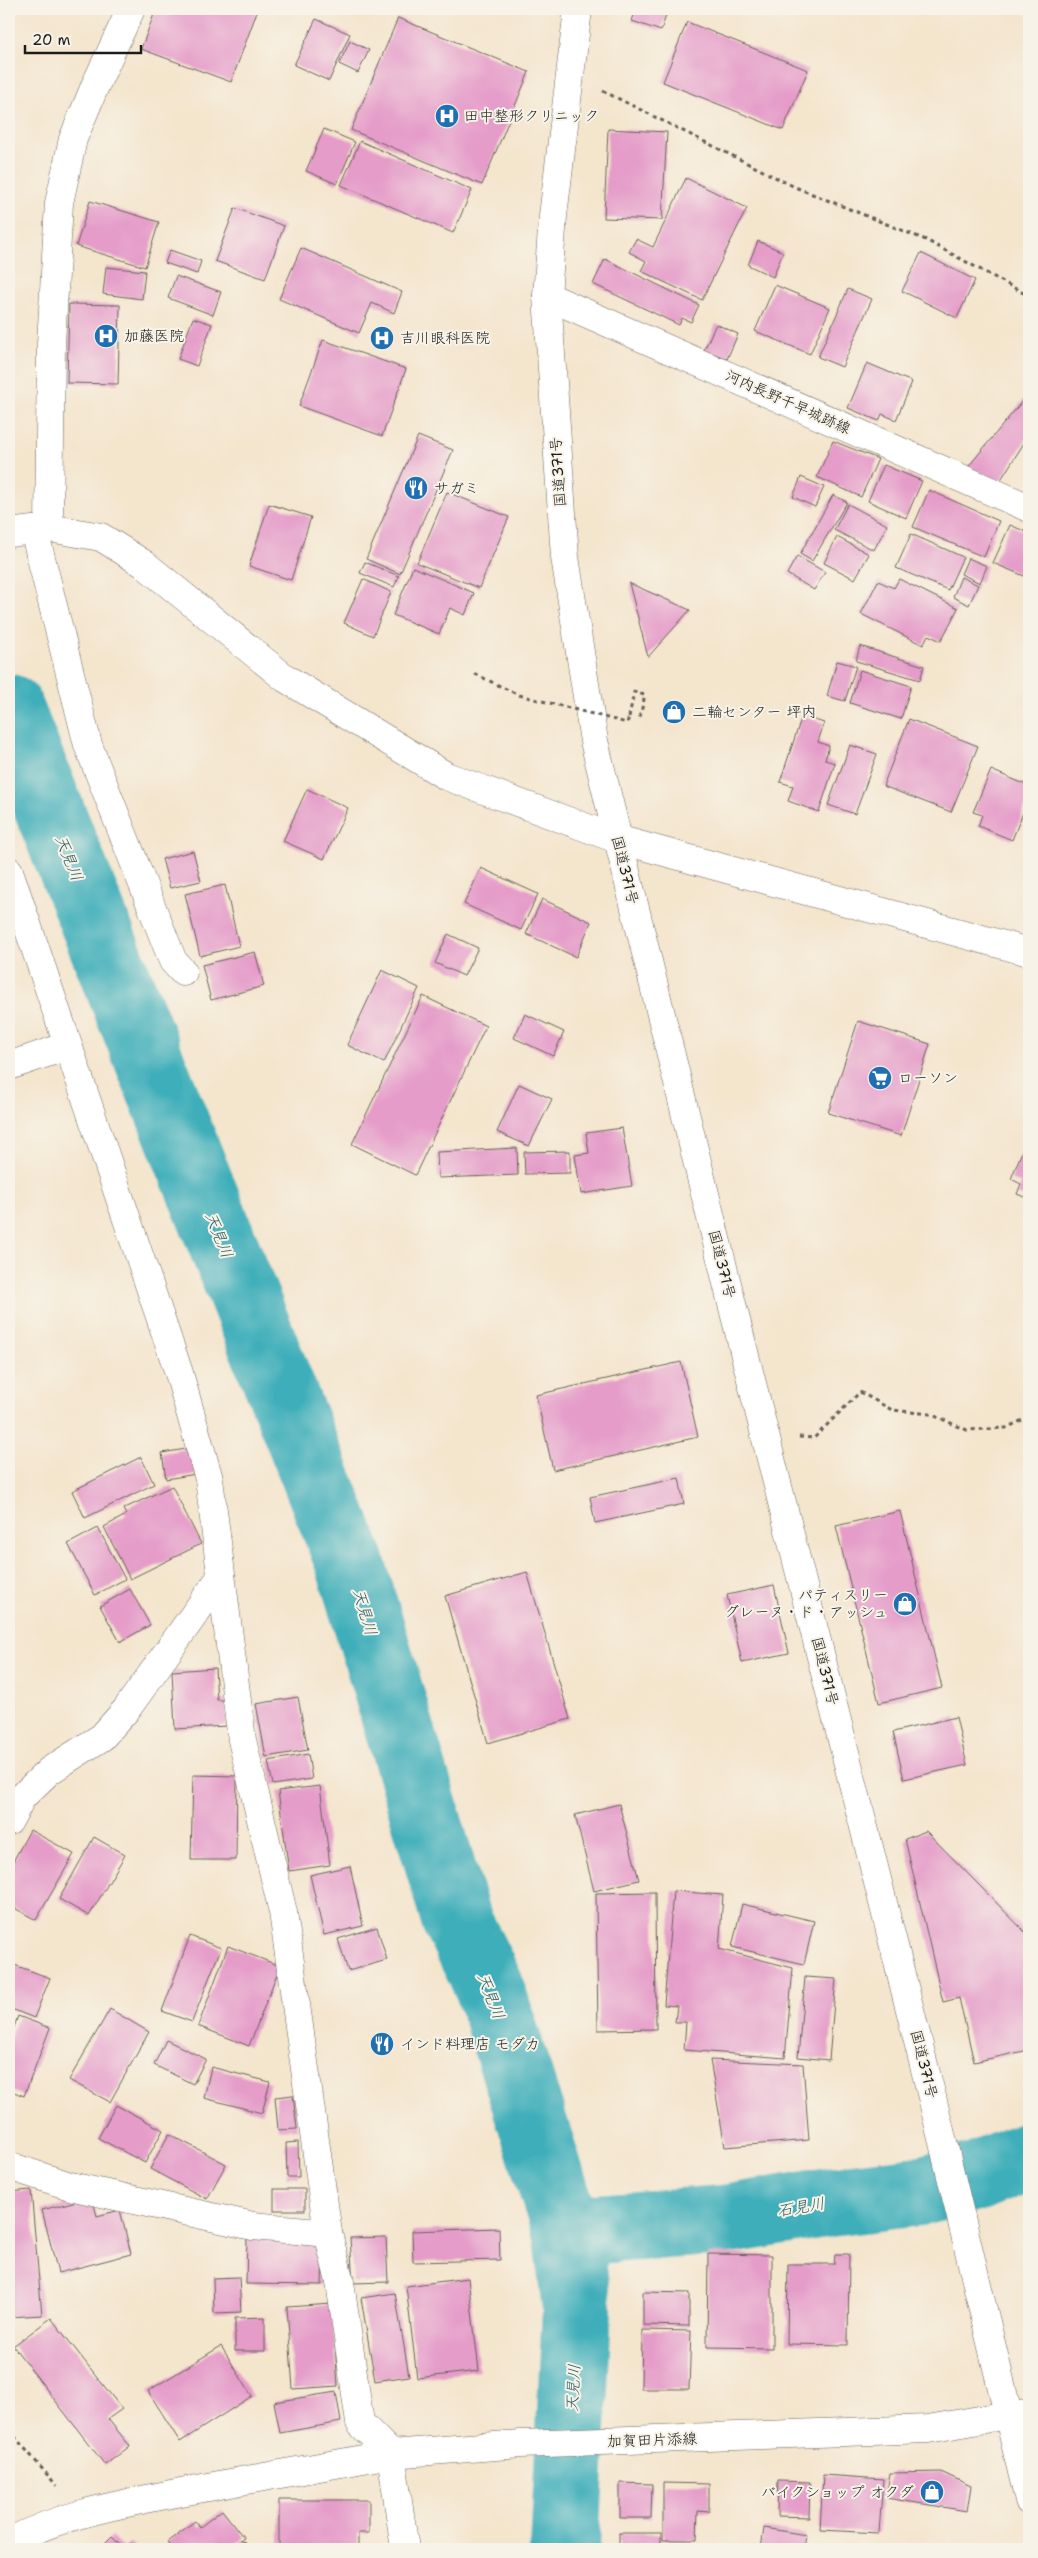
<svg xmlns="http://www.w3.org/2000/svg" width="1038" height="2558" font-family="'Shantell Sans','Klee One',sans-serif">
  <style>
    .lines { fill: none; stroke-linecap: round; stroke-linejoin: round }
    .river { stroke: #3eaeba; stroke-width: 70 }
    .building { fill: #e59cc9 }
    .minor-casing { stroke: #68625a; stroke-width: 29 }
    .major-casing { stroke: #68625a; stroke-width: 29 }
    .highway-casing { stroke: #68625a; stroke-width: 29 }
    .path { stroke: #68625a; stroke-width: 3; stroke-dasharray: 4 4; stroke-linecap: butt }
    .minor { stroke: #fff; stroke-width: 28 }
    .major { stroke: #fff; stroke-width: 28 }
    .highway { stroke: #fff; stroke-width: 28 }
    .path-bridge { stroke: #68625a; stroke-width: 3; stroke-dasharray: 4 4; stroke-linecap: butt }
    .labels { text-anchor: middle; dominant-baseline: central; stroke-width: 4; stroke-linejoin: round; paint-order: stroke }
    .poi-label { font-size: 15px; fill: #1c1c1c; stroke: #f7f3e8; text-anchor: start }
    .street-label { font-size: 15px; fill: #1c1c1c; stroke: #f7f3e8 }
    .water-label { font-size: 16px; font-style: italic; fill: #2b5e63; stroke: #f7f3e8 }
  </style>
  <rect width="100%" height="100%" fill="#f7f3e8"/>
  <filter id="ink" filterUnits="userSpaceOnUse"><feTurbulence type="fractalNoise" baseFrequency=".02" numOctaves="2"/><feDisplacementMap in="SourceGraphic" scale="10" xChannelSelector="R" yChannelSelector="G"/><feConvolveMatrix kernelMatrix="1 2 1 2 8 2 1 2 1" color-interpolation-filters="sRGB"/></filter>
  <filter id="wash" filterUnits="userSpaceOnUse"><feTurbulence type="fractalNoise" baseFrequency=".0096" numOctaves="4" result="noise"/><feDisplacementMap in="SourceGraphic" scale="20" xChannelSelector="R" yChannelSelector="G"/><feGaussianBlur stdDeviation="1.12" result="paint"/><feColorMatrix in="noise" values="0 0 0 0 0 0 0 0 0 0 0 0 0 0 0 0 0 1.4 0 .05"/><feComposite in="paint" operator="in"/></filter>
  <g filter="url(#wash)">
    <rect width="100%" height="100%" fill="#f4e5cd"/>
    <g class="lines">
      <!-- river -->
      <g class="river">
        <polyline points="9,709 350,1562 456,1919 489,1986 567,2231 577,2308 565,2549"/>
        <polyline points="567,2231 724,2220 829,2202 919,2191 975,2177 1029,2156"/>
      </g>
    </g>
    <g id="blocks">
      <!-- building -->
      <g class="building">
        <polygon points="156,9 258,9 231,82 141,49"/>
        <polygon points="636,9 668,9 661,31 632,21"/>
        <polygon points="398,18 529,72 482,185 351,130"/>
        <polygon points="316,19 350,34 329,81 294,65"/>
        <polygon points="687,22 808,70 783,130 663,82"/>
        <polygon points="350,41 369,50 358,73 339,64"/>
        <polygon points="324,129 355,142 337,184 306,171"/>
        <polygon points="608,129 667,132 662,220 604,218"/>
        <polygon points="360,141 472,190 453,233 341,185"/>
        <polygon points="686,178 747,208 702,300 641,271 646,261 629,252 636,239 653,247"/>
        <polygon points="90,201 159,222 145,267 76,246"/>
        <polygon points="235,208 284,226 265,279 215,261"/>
        <polygon points="758,241 783,252 773,277 748,265"/>
        <polygon points="301,248 402,292 394,313 372,303 359,333 279,299"/>
        <polygon points="170,250 201,261 197,274 165,263"/>
        <polygon points="921,253 975,280 957,318 902,291"/>
        <polygon points="605,259 699,305 691,322 682,318 679,325 593,284"/>
        <polygon points="106,267 145,271 142,299 103,294"/>
        <polygon points="176,276 221,292 213,315 168,298"/>
        <polygon points="775,285 830,308 810,354 755,331"/>
        <polygon points="848,289 872,299 842,367 818,357"/>
        <polygon points="69,304 120,305 118,384 67,383"/>
        <polygon points="193,318 212,324 197,366 178,359"/>
        <polygon points="716,324 738,334 727,359 704,350"/>
        <polygon points="323,340 406,369 382,436 299,406"/>
        <polygon points="867,363 912,382 896,420 882,414 879,421 848,408"/>
        <polygon points="1029,393 1029,435 1000,481 968,467"/>
        <polygon points="418,436 453,450 400,574 366,559"/>
        <polygon points="833,441 878,459 861,497 817,477"/>
        <polygon points="884,465 922,481 906,518 868,501"/>
        <polygon points="801,477 824,487 815,507 793,497"/>
        <polygon points="929,490 999,521 984,557 913,527"/>
        <polygon points="447,492 509,517 479,588 417,563"/>
        <polygon points="833,495 847,502 812,561 800,554"/>
        <polygon points="269,504 311,517 291,580 249,566"/>
        <polygon points="848,504 887,525 874,550 834,530"/>
        <polygon points="1010,525 1029,533 1029,578 993,563"/>
        <polygon points="911,534 963,557 948,590 896,568"/>
        <polygon points="837,537 869,554 855,579 824,563"/>
        <polygon points="797,556 825,572 814,590 787,574"/>
        <polygon points="968,558 987,566 980,583 961,574"/>
        <polygon points="365,562 399,576 394,587 360,573"/>
        <polygon points="413,567 474,593 465,615 450,608 439,634 393,615"/>
        <polygon points="961,577 978,585 969,605 953,597"/>
        <polygon points="363,579 391,592 373,636 344,623"/>
        <polygon points="899,579 958,608 941,641 928,635 923,645 861,614 878,581 894,588"/>
        <polygon points="629,583 690,610 648,657"/>
        <polygon points="860,646 924,666 920,680 856,661"/>
        <polygon points="837,661 856,666 845,701 827,696"/>
        <polygon points="860,670 911,686 901,719 850,703"/>
        <polygon points="802,716 824,723 818,742 829,746 825,760 835,763 819,812 788,801 793,786 780,782"/>
        <polygon points="909,719 978,746 951,812 883,786"/>
        <polygon points="850,745 877,754 855,814 828,805"/>
        <polygon points="991,770 1029,786 1029,798 1012,840 978,826 982,815 973,812"/>
        <polygon points="307,789 348,808 324,859 283,841"/>
        <polygon points="193,851 201,881 170,888 162,859"/>
        <polygon points="481,868 538,894 521,930 464,904"/>
        <polygon points="225,885 239,946 200,956 185,894"/>
        <polygon points="542,899 591,922 576,957 526,934"/>
        <polygon points="448,934 478,948 464,976 435,963"/>
        <polygon points="255,952 264,986 211,1000 202,965"/>
        <polygon points="382,970 419,988 384,1063 347,1045"/>
        <polygon points="423,996 486,1026 415,1175 352,1144"/>
        <polygon points="525,1014 564,1032 553,1056 514,1038"/>
        <polygon points="858,1021 930,1044 901,1136 828,1113"/>
        <polygon points="519,1084 552,1099 529,1146 497,1132"/>
        <polygon points="622,1128 632,1186 581,1194 575,1155 589,1153 586,1133"/>
        <polygon points="1029,1134 1029,1199 1017,1194 1021,1184 1011,1179"/>
        <polygon points="517,1148 518,1175 438,1178 437,1152"/>
        <polygon points="570,1151 570,1173 525,1174 524,1152"/>
        <polygon points="681,1362 698,1437 553,1470 536,1395"/>
        <polygon points="192,1448 196,1474 166,1479 162,1453"/>
        <polygon points="141,1457 154,1484 85,1518 72,1491"/>
        <polygon points="679,1478 684,1504 595,1523 590,1497"/>
        <polygon points="172,1486 201,1544 130,1579 104,1527 126,1515 123,1509"/>
        <polygon points="900,1511 942,1688 879,1703 836,1526"/>
        <polygon points="98,1528 125,1579 95,1595 68,1544"/>
        <polygon points="527,1572 570,1719 488,1743 445,1596"/>
        <polygon points="774,1585 789,1653 742,1663 727,1595"/>
        <polygon points="130,1589 150,1625 120,1642 100,1606"/>
        <polygon points="215,1668 217,1700 226,1700 227,1726 175,1729 172,1671"/>
        <polygon points="298,1697 308,1750 266,1757 256,1704"/>
        <polygon points="956,1717 967,1765 904,1779 893,1732"/>
        <polygon points="308,1754 312,1779 273,1785 268,1761"/>
        <polygon points="193,1775 237,1776 236,1860 191,1860"/>
        <polygon points="320,1786 330,1865 289,1871 278,1791"/>
        <polygon points="619,1804 639,1880 594,1891 575,1815"/>
        <polygon points="30,1830 74,1854 36,1920 9,1905 9,1869"/>
        <polygon points="926,1831 1029,1936 1029,2050 974,2062 959,1998 943,2002 905,1839"/>
        <polygon points="94,1837 125,1855 89,1916 59,1899"/>
        <polygon points="350,1866 363,1926 324,1935 310,1875"/>
        <polygon points="673,1891 723,1895 719,1949 793,1968 785,2058 684,2050 686,2022 675,2022 677,2006 664,2005"/>
        <polygon points="655,1892 656,2029 598,2030 596,1893"/>
        <polygon points="742,1904 814,1921 804,1964 732,1947"/>
        <polygon points="377,1927 387,1960 348,1971 338,1939"/>
        <polygon points="190,1936 221,1948 192,2022 162,2011"/>
        <polygon points="228,1946 280,1966 249,2046 198,2026"/>
        <polygon points="9,1963 50,1978 34,2018 9,2008"/>
        <polygon points="805,1977 836,1979 829,2060 798,2057"/>
        <polygon points="110,2009 149,2032 110,2102 69,2080"/>
        <polygon points="18,2016 50,2028 24,2096 9,2090 9,2041"/>
        <polygon points="166,2040 206,2059 193,2084 154,2065"/>
        <polygon points="710,2060 803,2064 809,2140 725,2147"/>
        <polygon points="211,2067 270,2082 262,2113 204,2098"/>
        <polygon points="293,2095 297,2129 278,2130 275,2097"/>
        <polygon points="116,2105 163,2130 145,2163 98,2138"/>
        <polygon points="169,2134 226,2164 207,2199 150,2169"/>
        <polygon points="298,2142 299,2177 287,2177 286,2143"/>
        <rect x="274" y="2189" width="31" height="21"/>
        <polygon points="31,2190 42,2315 9,2317 9,2192"/>
        <polygon points="92,2197 97,2216 120,2210 131,2254 58,2273 42,2210"/>
        <polygon points="499,2228 500,2260 413,2262 412,2231"/>
        <polygon points="247,2237 323,2238 322,2285 246,2284"/>
        <polygon points="386,2237 388,2282 353,2283 350,2238"/>
        <polygon points="708,2254 772,2255 772,2348 707,2347"/>
        <polygon points="835,2254 849,2254 848,2345 787,2344 788,2264 834,2264"/>
        <polygon points="239,2277 241,2312 214,2313 213,2278"/>
        <polygon points="468,2278 479,2371 417,2378 406,2286"/>
        <polygon points="643,2292 689,2293 689,2326 643,2325"/>
        <polygon points="395,2293 409,2376 375,2381 361,2298"/>
        <polygon points="332,2304 338,2386 293,2389 287,2307"/>
        <polygon points="265,2317 265,2351 235,2351 235,2318"/>
        <polygon points="51,2318 122,2409 108,2419 130,2446 105,2465 13,2346"/>
        <polygon points="642,2330 691,2331 689,2389 641,2389"/>
        <polygon points="221,2346 252,2396 180,2442 148,2391"/>
        <polygon points="336,2392 341,2422 280,2433 274,2402"/>
        <polygon points="941,2472 971,2486 967,2511 886,2498 890,2473"/>
        <polygon points="823,2475 883,2479 879,2533 820,2530"/>
        <polygon points="778,2481 810,2482 809,2517 777,2516"/>
        <polygon points="620,2483 652,2484 651,2518 620,2518"/>
        <polygon points="663,2483 709,2484 709,2512 698,2511 697,2540 663,2540"/>
        <polygon points="279,2500 369,2500 369,2533 358,2533 358,2549 279,2549"/>
        <polygon points="222,2510 244,2538 229,2549 172,2549 167,2542 195,2521 200,2527"/>
        <polygon points="764,2528 806,2535 804,2549 761,2549"/>
        <rect x="619" y="2533" width="42" height="16"/>
        <polygon points="112,2537 124,2549 130,2543 137,2549 106,2549 103,2546"/>
        <polygon points="243,2541 250,2549 233,2549"/>
      </g>
    </g>
  </g>
  <g filter="url(#ink)">
    <use href="#blocks" fill-opacity="0" stroke="#68625a" stroke-width="1"/>
    <g class="lines">
      <!-- minor casing -->
      <g class="minor-casing">
        <g id="minor">
          <polyline points="49,528 51,344 59,203 73,139 95,86 131,9"/>
          <polyline points="34,530 88,745 173,961 183,972"/>
          <polyline points="9,533 49,528 101,537 144,564 285,678 446,776 617,839 1029,952"/>
          <polyline points="9,871 179,1373 209,1479 242,1740 283,1912 328,2233 340,2282 360,2423 391,2454"/>
          <polyline points="9,1066 67,1046"/>
          <polyline points="9,1821 22,1797 49,1771 102,1737 126,1710 221,1577"/>
          <polyline points="9,2166 70,2186 253,2226 328,2233"/>
          <polyline points="1008,2415 1029,2413"/>
          <path d="M9,2542C62,2514 122,2504 181,2492C251,2479 321,2467 391,2454"/>
        </g>
      </g>
      <!-- major casing -->
      <g class="major-casing">
        <g id="major">
          <polyline points="547,296 1029,508"/>
          <polyline points="405,2549 391,2454 521,2444 928,2429 1008,2415"/>
        </g>
      </g>
      <!-- highway casing -->
      <g class="highway-casing">
        <polyline id="highway" points="578,9 553,216 547,296 565,557 594,741 734,1312 932,2097 1029,2501"/>
      </g>
      <!-- path -->
      <g class="path">
        <polyline points="603,91 795,187 926,240 1029,296"/>
        <polyline points="475,674 519,695"/>
        <polyline points="629,717 634,692 645,695 639,721"/>
        <polyline points="799,1437 814,1438 860,1392 892,1410 930,1414 967,1430 1006,1428 1029,1417"/>
        <polyline points="9,2430 57,2486"/>
      </g>
      <!-- minor -->
      <use href="#minor" class="minor"/>
      <!-- major -->
      <use href="#major" class="major"/>
      <!-- highway -->
      <use href="#highway" class="highway"/>
      <!-- path-bridge -->
      <polyline class="path-bridge" points="519,695 627,723 629,717"/>
    </g>
  </g>
  <!-- icons -->
  <defs>
    <g id="hospital-disc" transform="scale(1.25)"><circle r="9.5" fill="#1f6fb2" stroke="#f7f3e8"/><path d="M-5-5h3v3.5h4V-5h3V5h-3V1.5h-4V5h-3Z" fill="#fff"/></g>
    <g id="restaurant-disc" transform="scale(1.25)"><circle r="9.5" fill="#1f6fb2" stroke="#f7f3e8"/><path d="M-5-6h1v4h1v-4h1v4h1v-4h1v5L-1.5 .5V6h-2V.5L-5-1ZM5-6V6H3V1.5H1.5Q1.5-4 5-6Z" fill="#fff"/></g>
    <g id="shop-disc" transform="scale(1.25)"><circle r="9.5" fill="#1f6fb2" stroke="#f7f3e8"/><path d="M-5-2.5h2.3a2.7 3.5 0 0 1 5.4 0H5L5.5 6h-11ZM-1.5-2.5h3a1.5 2.3 0 0 0-3 0Z" fill="#fff"/></g>
    <g id="supermarket-disc" transform="scale(1.25)"><circle r="9.5" fill="#1f6fb2" stroke="#f7f3e8"/><path d="M-6-5.5h2.5l.6 2H6L4.5 2H-2.5L-4.4-4H-6ZM-1.5 3.2a1.3 1.3 0 1 0 .1 0ZM3 3.2a1.3 1.3 0 1 0 .1 0Z" fill="#fff"/></g>
  </defs>
  <g fill-rule="evenodd">
    <use href="#hospital-disc" x="447" y="116"/>
    <use href="#hospital-disc" x="106" y="336"/>
    <use href="#hospital-disc" x="382" y="338"/>
    <use href="#restaurant-disc" x="416" y="488"/>
    <use href="#shop-disc" x="674" y="712"/>
    <use href="#supermarket-disc" x="880" y="1078"/>
    <use href="#shop-disc" x="905" y="1604"/>
    <use href="#restaurant-disc" x="382" y="2044"/>
    <use href="#shop-disc" x="932" y="2492"/>
  </g>
  <g class="labels">
    <!-- poi labels -->
    <g class="poi-label">
      <text x="464" y="116">田中整形クリニック</text>
      <text x="124" y="336">加藤医院</text>
      <text x="400" y="338">吉川眼科医院</text>
      <text x="434" y="488">サガミ</text>
      <text x="692" y="712">二輪センター 坪内</text>
      <text x="898" y="1078">ローソン</text>
      <text x="888" y="1595" text-anchor="end">パティスリー<tspan x="888" dy="17">グレーヌ・ド・アッシュ</tspan></text>
      <text x="400" y="2044">インド料理店 モダカ</text>
      <text x="914" y="2492" text-anchor="end">バイクショップ オクダ</text>
    </g>
    <!-- street labels -->
    <g class="street-label">
      <text transform="translate(788 402) rotate(24)">河内長野千早城跡線</text>
      <text transform="translate(558 472) rotate(-94)">国道371号</text>
      <text transform="translate(625 870) rotate(76)">国道371号</text>
      <text transform="translate(722 1264) rotate(76)">国道371号</text>
      <text transform="translate(825 1671) rotate(76)">国道371号</text>
      <text transform="translate(924 2064) rotate(76)">国道371号</text>
      <text transform="translate(652 2440) rotate(-2)">加賀田片添線</text>
    </g>
    <!-- water labels -->
    <g class="water-label">
      <text transform="translate(69 858) rotate(68)">天見川</text>
      <text transform="translate(219 1235) rotate(68)">天見川</text>
      <text transform="translate(365 1612) rotate(74)">天見川</text>
      <text transform="translate(491 1996) rotate(69)">天見川</text>
      <text transform="translate(801 2207) rotate(-10)">石見川</text>
      <text transform="translate(573 2388) rotate(-87)">天見川</text>
    </g>
  </g>
  <!-- margin -->
  <rect width="1038" height="2558" fill="none" stroke="#f7f3e8" stroke-width="30"/>
  <!-- scale -->
  <path d="M25 45v8h116v-8" fill="none" stroke="#1c1c1c" stroke-width="2.5"/>
  <text x="32" y="45" font-size="15" fill="#1c1c1c" stroke="#f7f3e8" stroke-width="4" paint-order="stroke">20 m</text>
</svg>
